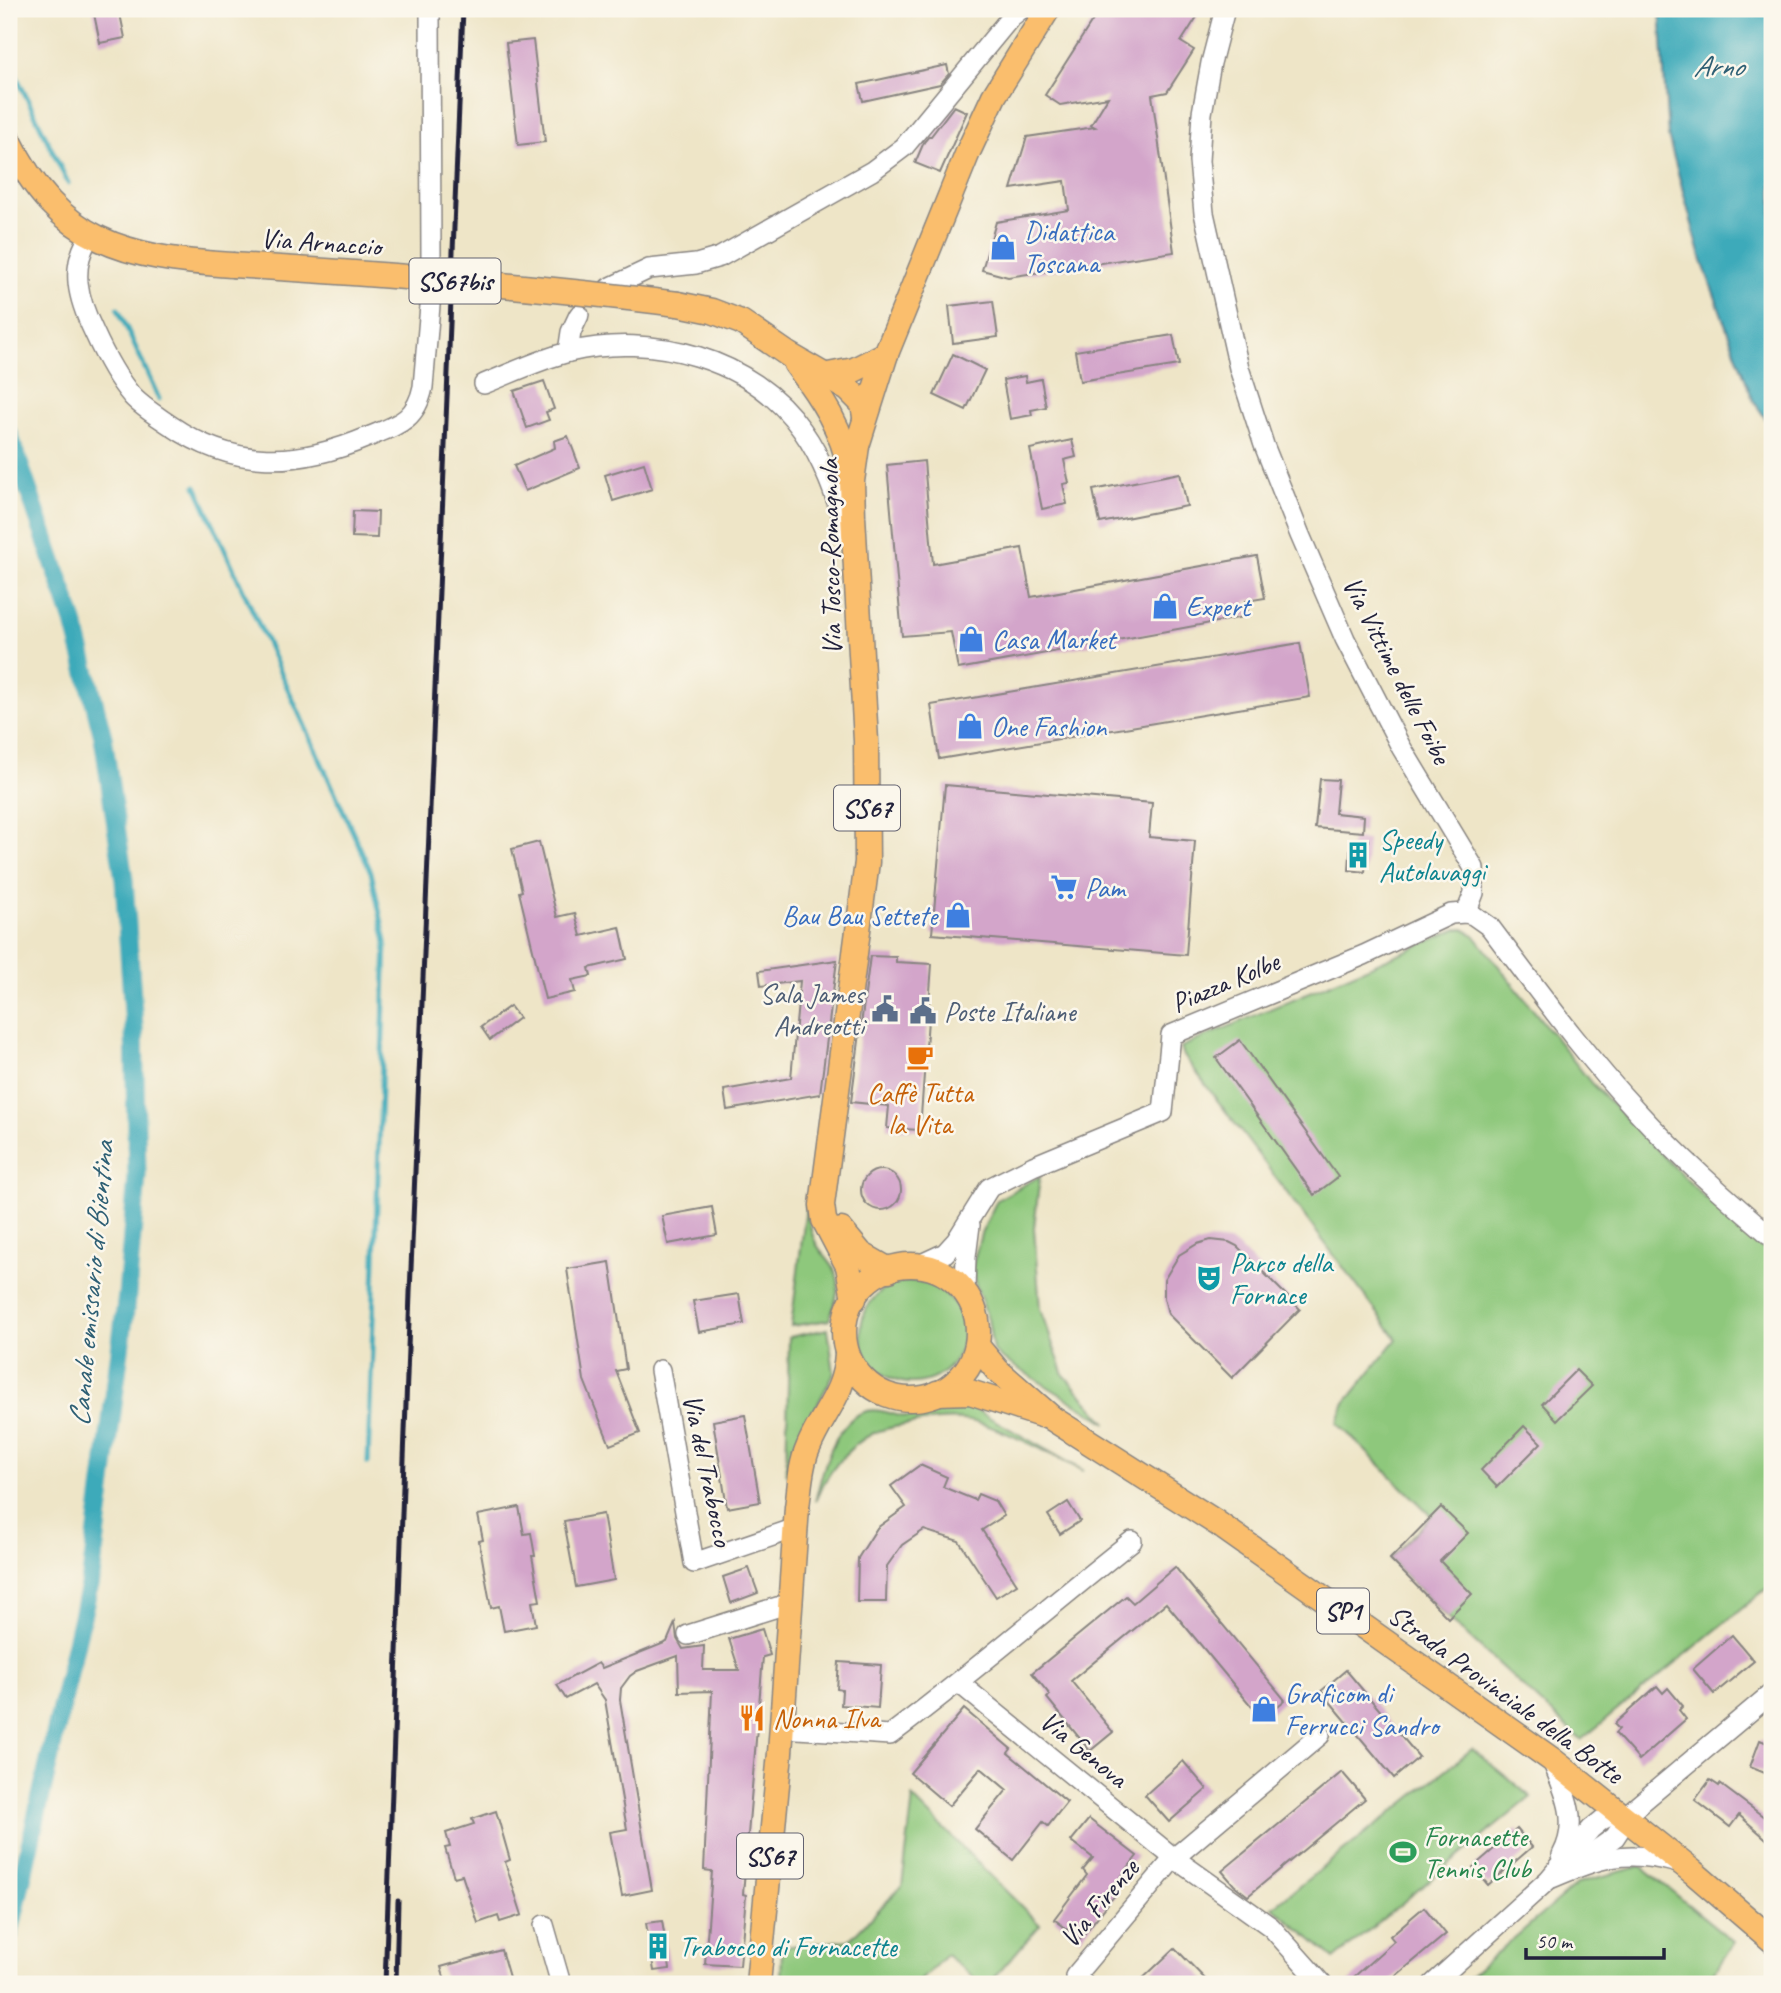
<svg xmlns="http://www.w3.org/2000/svg" width="1781" height="1993" font-family="Caveat,sans-serif">
  <style>
    .green { fill: #8ec87c; stroke: #58755c; stroke-width: 2 }
    .water { fill: #3caaba; stroke: #2f667a; stroke-width: 2 }
    .lines { fill: none; stroke-linecap: round; stroke-linejoin: round }
    .stream { stroke: #3caaba; stroke-width: 5 }
    .canal { stroke: #3caaba; stroke-width: 19 }
    .building { fill: #d3a5ca }
    .minor-casing { stroke: #888481; stroke-width: 22 }
    .major-casing { stroke: #888481; stroke-width: 27 }
    .minor { stroke: #fff; stroke-width: 19 }
    .major { stroke: #fabe6d; stroke-width: 24 }
    .rail { stroke: #22223b; stroke-width: 5 }
    .major-bridge-casing { stroke: #888481; stroke-width: 27; stroke-linecap: butt }
    .major-bridge { stroke: #fabe6d; stroke-width: 24 }
    .labels { text-anchor: middle; dominant-baseline: central; stroke-width: 5; stroke-linejoin: round; paint-order: stroke }
    .shield { fill: #fbf7ec; stroke: #636270; stroke-width: 2 }
    .shield-label { font-size: 26px; font-weight: bold; fill: #22223b }
    .shop-label { font-size: 28px; fill: #366cbe; stroke: #fbf7ec; text-anchor: start }
    .street-label { font-size: 28px; fill: #22223b; stroke: #fbf7ec }
    .culture-label { font-size: 28px; fill: #0d838f; stroke: #fbf7ec; text-anchor: start }
    .service-label { font-size: 28px; fill: #4e5e75; stroke: #fbf7ec; text-anchor: end }
    .food-label { font-size: 28px; fill: #c56008; stroke: #fbf7ec }
    .leisure-label { font-size: 28px; fill: #27864d; stroke: #fbf7ec; text-anchor: start }
    .water-label { font-size: 30px; font-style: italic; fill: #2e5f74; stroke: #fbf7ec }
  </style>
  <rect width="100%" height="100%" fill="#fbf7ec"/>
  <filter id="ink" filterUnits="userSpaceOnUse"><feTurbulence type="fractalNoise" baseFrequency=".0143" numOctaves="2"/><feDisplacementMap in="SourceGraphic" scale="14" xChannelSelector="R" yChannelSelector="G"/><feConvolveMatrix kernelMatrix="1 2 1 2 8 2 1 2 1" color-interpolation-filters="sRGB"/></filter>
  <filter id="wash" filterUnits="userSpaceOnUse"><feTurbulence type="fractalNoise" baseFrequency=".00686" numOctaves="4" result="noise"/><feDisplacementMap in="SourceGraphic" scale="28" xChannelSelector="R" yChannelSelector="G"/><feGaussianBlur stdDeviation="1.57" result="paint"/><feColorMatrix in="noise" values="0 0 0 0 0 0 0 0 0 0 0 0 0 0 0 0 0 1.4 0 .05"/><feComposite in="paint" operator="in"/></filter>
  <g filter="url(#wash)">
    <rect width="100%" height="100%" fill="#eee5c7"/>
    <!-- green -->
    <g class="green">
      <polygon points="1457,929 1464,929 1474,935 1592,1084 1702,1195 1772,1256 1772,1584 1581,1740 1448,1618 1390,1559 1432,1516 1337,1423 1345,1403 1397,1339 1184,1056 1181,1047"/>
      <polygon points="1040,1176 1034,1228 1040,1309 1064,1375 1107,1423 1001,1358 993,1350 988,1319 971,1271 981,1234 997,1200"/>
      <path d="M807,1199C808,1214 809,1229 816,1243C823,1257 836,1265 838,1281C839,1294 833,1308 829,1320L791,1326Z"/>
      <circle cx="912" cy="1332" r="51"/>
      <polygon points="828,1329 834,1373 801,1436 786,1475 789,1337"/>
      <path d="M958,1405L969,1406L1084,1471C1053,1456 1017,1435 985,1425C962,1417 940,1419 916,1423C902,1426 887,1427 874,1433C847,1446 826,1474 815,1502C822,1473 834,1419 867,1411C880,1408 892,1415 905,1417C923,1418 941,1410 958,1405Z"/>
      <polygon points="1472,1749 1531,1797 1334,1959 1273,1907"/>
      <polygon points="913,1798 1040,1925 989,1984 982,1984 946,1955 917,1984 781,1984 782,1947 849,1940 902,1886"/>
      <polygon points="1641,1866 1734,1942 1707,1984 1461,1984 1578,1883"/>
    </g>
    <!-- water -->
    <polygon class="water" points="1660,9 1772,9 1772,428 1753,400 1702,261 1668,136"/>
    <g class="lines">
      <!-- stream -->
      <g class="stream">
        <polyline points="9,61 68,183"/>
        <polyline points="118,309 159,399"/>
        <polyline points="196,486 371,872 386,942 368,1463"/>
      </g>
      <!-- canal -->
      <polyline class="canal" points="9,434 74,622 103,737 124,880 134,1027 137,1176 127,1295 91,1577 9,1936"/>
    </g>
    <g id="blocks">
      <!-- building -->
      <g class="building">
        <polygon points="93,9 119,9 125,38 100,43"/>
        <polygon points="1100,9 1202,9 1181,42 1194,50 1167,92 1152,95 1174,252 1008,277 982,270 996,222 1069,210 1065,181 1011,189 1027,137 1095,127 1091,125 1108,97 1060,105 1045,95"/>
        <polygon points="533,40 545,142 518,145 506,43"/>
        <polygon points="947,65 949,74 940,84 863,101 859,84"/>
        <polygon points="954,106 967,112 940,173 915,163 924,142 929,136 931,136"/>
        <polygon points="993,301 998,337 953,343 949,306"/>
        <polygon points="1173,335 1179,365 1080,381 1075,351"/>
        <polygon points="953,354 985,370 966,410 934,395"/>
        <polygon points="1025,376 1026,382 1041,379 1046,407 1031,410 1032,415 1010,419 1003,380"/>
        <polygon points="544,381 554,409 546,412 549,420 527,428 514,391"/>
        <polygon points="568,436 580,468 525,491 514,466 555,448 554,441"/>
        <polygon points="1072,440 1076,457 1064,460 1069,483 1063,484 1067,504 1042,509 1030,449"/>
        <polygon points="924,461 933,564 1022,548 1031,597 1257,556 1265,598 1246,601 1249,616 958,669 951,632 902,636 887,465"/>
        <polygon points="644,463 652,489 613,501 605,475"/>
        <polygon points="1180,473 1187,506 1100,523 1093,490"/>
        <polygon points="353,511 378,512 377,538 352,537"/>
        <polygon points="1300,643 1310,697 939,759 931,705"/>
        <polygon points="1320,779 1338,780 1335,813 1364,816 1363,832 1315,828"/>
        <polygon points="945,785 1152,803 1149,837 1195,841 1186,955 932,934"/>
        <polygon points="1351,839 1368,840 1365,872 1349,870"/>
        <polygon points="539,842 557,917 575,913 581,936 620,927 627,959 589,968 591,976 572,980 575,992 545,999 519,892 522,891 512,849"/>
        <polygon points="870,956 896,957 896,962 932,964 920,1130 887,1128 889,1106 851,1102"/>
        <polygon points="837,960 820,1094 727,1110 724,1090 791,1078 800,981 761,986 759,971"/>
        <polygon points="510,1006 519,1018 490,1040 481,1027"/>
        <polygon points="1240,1040 1338,1177 1314,1195 1216,1058"/>
        <circle cx="881" cy="1190" r="20"/>
        <polygon points="712,1207 717,1235 668,1244 662,1216"/>
        <polygon points="1211,1240 1229,1242 1237,1246 1300,1309 1232,1378 1168,1314 1164,1298 1164,1280 1179,1255 1197,1244"/>
        <polygon points="610,1262 626,1369 616,1371 640,1433 610,1445 584,1380 567,1269"/>
        <polygon points="739,1294 744,1324 699,1332 693,1301"/>
        <polygon points="1576,1370 1592,1386 1557,1420 1542,1404"/>
        <polygon points="745,1415 760,1502 727,1508 713,1421"/>
        <polygon points="1524,1426 1541,1443 1497,1487 1481,1470"/>
        <polygon points="920,1465 947,1477 943,1487 975,1500 978,1494 995,1501 1004,1516 982,1530 1017,1584 996,1597 959,1541 924,1530 902,1545 887,1566 886,1602 857,1602 858,1558 877,1528 906,1507 891,1486"/>
        <polygon points="1068,1502 1080,1521 1060,1534 1048,1515"/>
        <polygon points="519,1507 524,1534 531,1533 535,1556 532,1556 540,1601 532,1602 536,1625 504,1631 499,1606 491,1608 479,1541 483,1540 478,1515"/>
        <polygon points="1441,1507 1468,1533 1440,1561 1472,1594 1448,1618 1390,1559"/>
        <polygon points="603,1514 614,1580 576,1587 564,1521"/>
        <polygon points="1175,1567 1285,1700 1262,1719 1166,1603 1071,1681 1113,1732 1090,1751 1047,1698 1050,1695 1032,1673 1126,1596 1133,1603"/>
        <polygon points="749,1568 758,1593 731,1603 723,1577"/>
        <polygon points="675,1623 677,1639 683,1649 704,1646 703,1670 739,1670 729,1639 762,1629 770,1655 763,1657 743,1894 746,1895 740,1966 705,1964 712,1871 704,1870 712,1691 679,1692 678,1656 637,1671 630,1676 621,1688 620,1700 652,1890 622,1896 610,1832 627,1829 605,1700 594,1684 566,1699 557,1685 598,1663 602,1668 667,1642"/>
        <polygon points="1732,1635 1754,1661 1714,1694 1693,1669"/>
        <polygon points="839,1662 881,1665 878,1708 841,1705 842,1690 837,1689"/>
        <polygon points="1346,1670 1419,1757 1394,1778 1321,1691"/>
        <polygon points="1657,1686 1663,1693 1668,1688 1683,1706 1679,1710 1686,1719 1639,1760 1615,1733 1619,1729 1614,1724"/>
        <polygon points="964,1709 1011,1749 1008,1753 1067,1802 1048,1826 1043,1822 1013,1860 975,1829 1007,1790 981,1768 949,1806 910,1773"/>
        <polygon points="1760,1740 1772,1745 1772,1776 1750,1767"/>
        <polygon points="1183,1761 1207,1789 1169,1822 1145,1795"/>
        <polygon points="1342,1772 1365,1799 1248,1896 1234,1885 1222,1871"/>
        <polygon points="1710,1780 1719,1786 1720,1784 1772,1823 1772,1844 1739,1815 1730,1827 1695,1800"/>
        <polygon points="496,1811 510,1860 505,1862 522,1915 500,1922 498,1916 478,1923 462,1875 454,1877 445,1848 450,1847 446,1833 474,1824 472,1819"/>
        <polygon points="1089,1819 1137,1856 1110,1891 1115,1895 1080,1939 1054,1919 1087,1875 1083,1870 1093,1858 1071,1841"/>
        <polygon points="1517,1829 1532,1847 1488,1885 1473,1867"/>
        <polygon points="1424,1907 1446,1934 1386,1984 1346,1984 1394,1941 1390,1936"/>
        <polygon points="662,1921 670,1969 654,1971 646,1923"/>
        <polygon points="1175,1948 1210,1984 1137,1984"/>
        <polygon points="501,1950 511,1984 446,1984 441,1967"/>
      </g>
    </g>
  </g>
  <g filter="url(#ink)">
    <use href="#blocks" fill-opacity="0" stroke="#888481" stroke-width="2"/>
    <g class="lines">
      <!-- minor casing -->
      <g class="minor-casing">
        <g id="minor">
          <polyline points="430,9 431,261"/>
          <polyline points="1225,9 1211,63 1202,113 1199,161 1204,213 1239,368 1264,445 1300,535 1345,639 1401,747 1474,868 1474,893 1466,913"/>
          <path d="M90,236C69,267 78,299 94,332C104,354 115,376 132,396C142,407 157,416 170,425C234,469 297,467 368,437C397,425 416,421 423,387L431,294"/>
          <polyline points="609,288 649,269 696,264 720,257 872,171 904,147 1011,17 1021,9"/>
          <polyline points="568,352 571,332 579,315"/>
          <path d="M484,384C512,373 540,359 569,352C652,332 752,358 802,430C825,462 837,501 849,538"/>
          <path d="M917,1266L945,1253L956,1241L989,1188L1033,1166L1163,1112L1171,1035L1364,955L1451,914L1466,913L1473,915L1490,927C1537,989 1583,1053 1636,1110C1678,1156 1725,1197 1772,1237"/>
          <polyline points="965,1290 966,1257 970,1225"/>
          <polyline points="660,1370 694,1563 796,1528"/>
          <polyline points="688,1635 790,1603"/>
          <polyline points="959,1683 1174,1858 1271,1927 1322,1984"/>
          <path d="M782,1728L890,1735C973,1673 1051,1605 1132,1541"/>
          <path d="M1552,1761C1565,1792 1580,1822 1562,1855"/>
          <polyline points="1623,1818 1772,1693"/>
          <polyline points="1588,1856 1615,1837 1626,1820"/>
          <path d="M1552,1878C1600,1858 1626,1848 1678,1863"/>
          <polyline points="544,1925 561,1984"/>
          <polyline points="1084,1984 1075,1976 1174,1858 1320,1735"/>
          <polyline points="1433,1984 1548,1880 1591,1829 1602,1820 1617,1813"/>
        </g>
      </g>
      <!-- major casing -->
      <g class="major-casing">
        <g id="major">
          <path d="M9,140C59,243 125,258 232,265"/>
          <polyline points="678,304 712,311 741,322 789,355 848,389 863,404 865,417"/>
          <path d="M796,364C821,397 843,430 850,471"/>
          <polyline points="823,376 854,370 886,354"/>
          <polyline points="841,1230 861,1254 889,1270"/>
          <circle cx="911" cy="1332" r="67"/>
          <polyline points="854,1299 848,1266 824,1220 822,1205 867,862 866,741 853,516 852,481 857,446 886,354 968,152 994,96 1048,9"/>
          <polyline points="977,1346 997,1370 1053,1419 1217,1523 1551,1759 1693,1872 1772,1940"/>
          <polyline points="937,1393 970,1392 1041,1415"/>
          <path d="M758,1984L780,1753L797,1507C800,1487 800,1466 808,1448C822,1413 845,1394 847,1354"/>
        </g>
      </g>
      <!-- minor -->
      <use href="#minor" class="minor"/>
      <!-- major -->
      <use href="#major" class="major"/>
      <!-- rail -->
      <g class="rail">
        <polyline points="385,1984 410,1293 463,9"/>
        <polyline points="396,1984 398,1901"/>
      </g>
      <!-- major-bridge casing -->
      <g class="major-bridge-casing">
        <path id="major-bridge" d="M232,265C381,274 530,285 678,304"/>
      </g>
      <!-- major-bridge -->
      <use href="#major-bridge" class="major-bridge"/>
    </g>
  </g>
  <!-- icons -->
  <defs>
    <g id="shop-bare" transform="scale(2.1)"><path d="M-5-2.5h2.3a2.7 3.5 0 0 1 5.4 0H5L5.5 6h-11ZM-1.5-2.5h3a1.5 2.3 0 0 0-3 0Z" fill="#3f7fe0" stroke="#fbf7ec" stroke-width="2.5" paint-order="stroke"/></g>
    <g id="building-bare" transform="scale(2.1)"><path d="M-4-6H4V6H1V3H-1V6H-4ZM-2.5-4.3h1.7v1.8h-1.7ZM.8-4.3h1.7v1.8H.8ZM-2.5-1h1.7V.8h-1.7ZM.8-1h1.7V.8H.8Z" fill="#0f9aa8" stroke="#fbf7ec" stroke-width="2.5" paint-order="stroke"/></g>
    <g id="supermarket-bare" transform="scale(2.1)"><path d="M-6-5.5h2.5l.6 2H6L4.5 2H-2.5L-4.4-4H-6ZM-1.5 3.2a1.3 1.3 0 1 0 .1 0ZM3 3.2a1.3 1.3 0 1 0 .1 0Z" fill="#3f7fe0" stroke="#fbf7ec" stroke-width="2.5" paint-order="stroke"/></g>
    <g id="civic-bare" transform="scale(2.1)"><path d="M-.6-6.5H3V-4.5H.6V-3L4-1V1h2V6H-6V1h2V-1L-.6-3ZM-1.2 2.5V6h2.4V2.5Z" fill="#5c6f8a" stroke="#fbf7ec" stroke-width="2.5" paint-order="stroke"/></g>
    <g id="cafe-bare" transform="scale(2.1)"><path d="M-5.5-4.5H6V0H3Q3 3.5 0 3.5H-2.5Q-5.5 3.5-5.5 0ZM3-3.2v2h1.7v-2ZM-6 4.5H4V6H-6Z" fill="#e8710a" stroke="#fbf7ec" stroke-width="2.5" paint-order="stroke"/></g>
    <g id="theatre-bare" transform="scale(2.1)"><path d="M-5-5.5Q0-4 5-5.5V0Q5 5 0 6Q-5 5-5 0ZM-3.3-2.5H-1v1.5H-3.3ZM1-2.5H3.3v1.5H1ZM-2.8 1Q0 5.5 2.8 1Z" fill="#0f9aa8" stroke="#fbf7ec" stroke-width="2.5" paint-order="stroke"/></g>
    <g id="restaurant-bare" transform="scale(2.1)"><path d="M-5-6h1v4h1v-4h1v4h1v-4h1v5L-1.5 .5V6h-2V.5L-5-1ZM5-6V6H3V1.5H1.5Q1.5-4 5-6Z" fill="#e8710a" stroke="#fbf7ec" stroke-width="2.5" paint-order="stroke"/></g>
    <g id="stadium-bare" transform="scale(2.1)"><path d="M0-5a6.5 5 0 1 0 0 10a6.5 5 0 1 0 0-10ZM-3.5-1.8h7v3.6h-7Z" fill="#2e9e5b" stroke="#fbf7ec" stroke-width="2.5" paint-order="stroke"/></g>
  </defs>
  <g fill-rule="evenodd">
    <use href="#shop-bare" x="1003" y="247"/>
    <use href="#shop-bare" x="1165" y="606"/>
    <use href="#shop-bare" x="971" y="639"/>
    <use href="#shop-bare" x="970" y="726"/>
    <use href="#building-bare" x="1358" y="855"/>
    <use href="#supermarket-bare" x="1064" y="887"/>
    <use href="#shop-bare" x="958" y="915"/>
    <use href="#civic-bare" x="885" y="1009"/>
    <use href="#civic-bare" x="923" y="1011"/>
    <use href="#cafe-bare" x="920" y="1057"/>
    <use href="#theatre-bare" x="1209" y="1278"/>
    <use href="#shop-bare" x="1264" y="1709"/>
    <use href="#restaurant-bare" x="752" y="1718"/>
    <use href="#stadium-bare" x="1403" y="1852"/>
    <use href="#building-bare" x="658" y="1946"/>
  </g>
  <g class="labels">
    <!-- shield labels -->
    <g class="shield">
      <rect x="409.5" y="258.5" width="91" height="45" rx="5"/>
      <rect x="834" y="785.5" width="66" height="45" rx="5"/>
      <rect x="1317" y="1588.5" width="52" height="45" rx="5"/>
      <rect x="737" y="1833.5" width="66" height="45" rx="5"/>
    </g>
    <g class="shield-label">
      <text x="455" y="281">SS67bis</text>
      <text x="867" y="808">SS67</text>
      <text x="1343" y="1611">SP1</text>
      <text x="770" y="1856">SS67</text>
    </g>
    <!-- shop labels -->
    <g class="shop-label">
      <text x="1024" y="231">Didattica<tspan x="1024" dy="32">Toscana</tspan></text>
      <text x="1186" y="606">Expert</text>
      <text x="992" y="639">Casa Market</text>
      <text x="991" y="726">One Fashion</text>
      <text x="1085" y="887">Pam</text>
      <text x="937" y="915" text-anchor="end">Bau Bau Settete</text>
      <text x="1285" y="1693">Graficom di<tspan x="1285" dy="32">Ferrucci Sandro</tspan></text>
    </g>
    <!-- street labels -->
    <g class="street-label">
      <text transform="translate(321 242) rotate(4)">Via Arnaccio</text>
      <text transform="translate(830 557) rotate(-91)">Via Tosco-Romagnola</text>
      <text transform="translate(1397 670) rotate(63)">Via Vittime delle Foibe</text>
      <text transform="translate(1225 982) rotate(-23)">Piazza Kolbe</text>
      <text transform="translate(708 1470) rotate(78)">Via del Trabocco</text>
      <text transform="translate(1506 1694) rotate(36)">Strada Provinciale della Botte</text>
      <text transform="translate(1084 1749) rotate(39)">Via Genova</text>
      <text transform="translate(1099 1903) rotate(-50)">Via Firenze</text>
    </g>
    <!-- culture labels -->
    <g class="culture-label">
      <text x="1379" y="839">Speedy<tspan x="1379" dy="32">Autolavaggi</tspan></text>
      <text x="1230" y="1262">Parco della<tspan x="1230" dy="32">Fornace</tspan></text>
      <text x="679" y="1946">Trabocco di Fornacette</text>
    </g>
    <!-- service labels -->
    <g class="service-label">
      <text x="864" y="993">Sala James<tspan x="864" dy="32">Andreotti</tspan></text>
      <text x="944" y="1011" text-anchor="start">Poste Italiane</text>
    </g>
    <!-- food labels -->
    <g class="food-label">
      <text x="920" y="1092">Caffè Tutta<tspan x="920" dy="32">la Vita</tspan></text>
      <text x="773" y="1718" text-anchor="start">Nonna Ilva</text>
    </g>
    <!-- leisure labels -->
    <g class="leisure-label">
      <text x="1424" y="1836">Fornacette<tspan x="1424" dy="32">Tennis Club</tspan></text>
    </g>
    <!-- water labels -->
    <g class="water-label">
      <text x="1718" y="66">Arno</text>
      <text transform="translate(91 1284) rotate(-85)">Canale emissario di Bientina</text>
    </g>
  </g>
  <!-- margin -->
  <rect width="1781" height="1993" fill="none" stroke="#fbf7ec" stroke-width="35"/>
  <!-- scale -->
  <path d="M1526 1948v10h138v-10" fill="none" stroke="#22223b" stroke-width="3.5"/>
  <text x="1536" y="1948" font-size="21" fill="#22223b" stroke="#fbf7ec" stroke-width="5" paint-order="stroke">50 m</text>
</svg>
